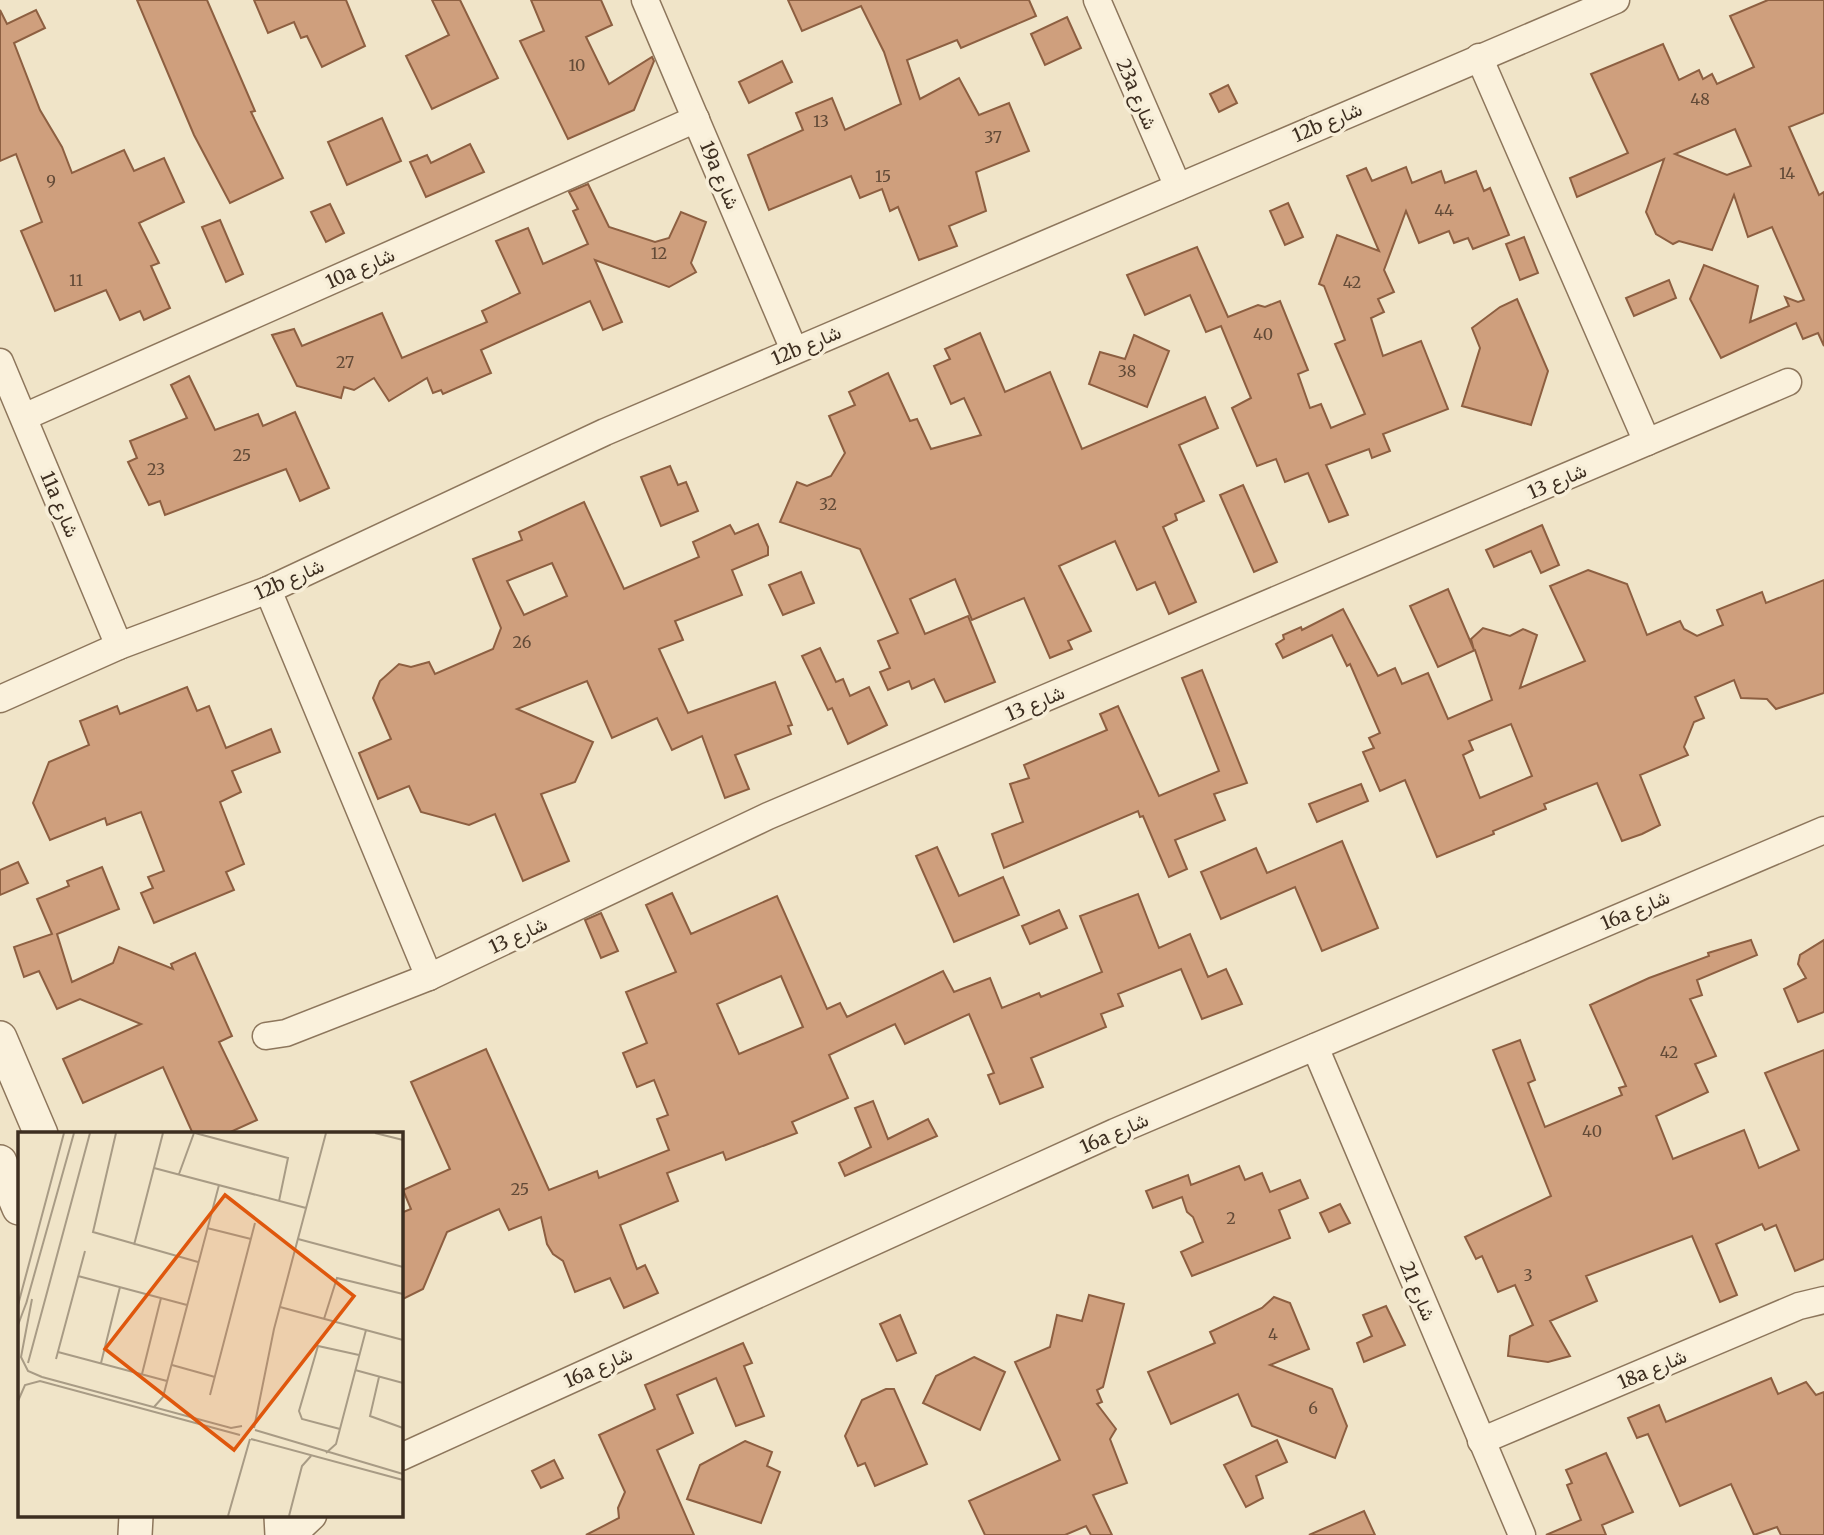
<svg xmlns="http://www.w3.org/2000/svg" width="1824" height="1535" font-family="Merriweather,Vazirmatn,serif">
  <style>
    .building { fill: #cf9f7d; stroke: #8d5f41; stroke-width: 2; fill-rule: evenodd }
    .lines { fill: none; stroke-linecap: round; stroke-linejoin: round }
    .minor-casing { stroke: #8d765c; stroke-width: 29 }
    .tertiary-casing { stroke: #8d765c; stroke-width: 36 }
    .minor { stroke: #faf1dc; stroke-width: 26 }
    .tertiary { stroke: #faf1dc; stroke-width: 33 }
    .labels { text-anchor: middle; dominant-baseline: central; stroke-width: 7; stroke-linejoin: round; paint-order: stroke }
    .number-label { font-size: 16px; fill: #624a37 }
    .street-label { font-size: 19px; fill: #3d2e20; stroke: #f7eed8 }
    .inset-road { fill: none; stroke: #a89b85; stroke-width: 2 }
    .view { fill: #df570d; fill-opacity: 0.15; stroke: #df570d; stroke-width: 3.5 }
    .inset-edge { fill: none; stroke: #3d2e20; stroke-width: 3.5 }
  </style>
  <rect width="100%" height="100%" fill="#f0e4c8"/>
  <!-- building -->
  <g class="building">
    <polygon points="137,0 207,0 255,111 251,112 283,178 230,203 194,135"/>
    <polygon points="254,0 346,0 365,46 322,67 307,36 301,38 294,22 268,33"/>
    <polygon points="432,0 460,0 498,78 432,109 406,56 449,35"/>
    <polygon points="531,0 601,0 612,25 586,37 609,84 652,57 654,61 634,110 568,139 520,41 544,31"/>
    <polygon points="788,0 1029,0 1036,16 961,48 957,40 907,60 920,99 959,78 979,115 1009,103 1029,151 976,172 986,211 949,226 957,246 919,260 898,207 890,211 882,189 860,198 851,176 769,210 748,155 803,130 796,113 832,98 845,130 901,104 884,52 861,6 802,31"/>
    <path d="M1768,0H1824V113L1789,127L1819,195L1824,192V346L1818,333L1803,339L1796,323L1721,358L1690,299L1704,265L1758,286L1750,322L1789,306L1785,297L1798,302L1804,300L1772,227L1748,237L1734,195L1712,250L1679,241L1673,244L1656,234L1646,212L1664,159L1577,197L1570,178L1628,153L1591,74L1663,44L1679,80L1699,70L1703,79L1712,74L1717,84L1754,67L1730,16ZM1735,129L1751,166L1727,175L1675,154Z"/>
    <polygon points="0,10 7,24 36,10 45,28 14,43 40,110 62,147 72,173 124,150 134,171 164,158 184,202 139,223 159,263 151,266 170,308 144,320 140,311 120,320 106,290 55,311 21,231 42,222 16,154 0,161"/>
    <polygon points="1067,17 1081,48 1045,65 1031,34"/>
    <polygon points="782,61 792,82 749,103 739,82"/>
    <polygon points="1228,85 1237,103 1219,112 1210,94"/>
    <polygon points="382,118 401,161 347,185 328,142"/>
    <polygon points="470,144 484,172 426,197 410,162 427,155 431,163"/>
    <polygon points="1406,167 1412,183 1441,171 1445,183 1476,171 1484,191 1490,188 1509,235 1473,249 1468,238 1454,243 1449,231 1419,243 1406,211 1384,270 1394,292 1378,299 1384,312 1371,318 1383,356 1421,341 1448,409 1383,434 1390,451 1372,458 1369,449 1326,465 1348,515 1329,522 1308,473 1285,482 1276,459 1257,466 1232,408 1251,398 1221,326 1206,332 1190,295 1145,315 1127,275 1197,247 1228,317 1258,305 1265,307 1280,301 1308,370 1298,374 1310,408 1321,404 1331,428 1365,414 1335,344 1345,340 1324,286 1319,284 1337,235 1379,251 1347,176 1366,168 1372,181"/>
    <polygon points="588,184 609,227 655,242 669,238 681,212 706,222 691,263 696,272 669,287 595,260 622,322 603,330 590,301 481,350 491,373 443,394 441,390 433,393 427,378 389,401 374,378 354,390 344,387 341,398 297,386 272,335 294,329 302,346 382,313 402,358 487,322 482,311 520,293 496,241 528,228 543,264 588,244 573,211 578,209 569,192"/>
    <polygon points="1288,203 1303,237 1285,245 1270,211"/>
    <polygon points="330,204 344,233 326,242 311,212"/>
    <polygon points="220,220 243,274 226,282 202,227"/>
    <polygon points="1524,237 1538,273 1520,280 1506,244"/>
    <polygon points="1669,280 1676,298 1634,316 1626,298"/>
    <polygon points="1517,299 1548,371 1531,425 1462,406 1480,348 1472,328 1500,307"/>
    <polygon points="980,333 1005,392 1050,372 1082,449 1205,397 1218,428 1179,445 1204,501 1175,514 1177,520 1163,527 1196,602 1169,614 1155,582 1137,590 1115,541 1059,566 1091,631 1068,641 1072,649 1050,658 1024,598 972,620 955,579 910,599 925,634 968,616 995,682 945,702 934,679 912,689 909,681 888,690 880,672 890,668 878,641 898,633 860,549 780,522 797,482 807,486 831,476 845,453 829,416 855,405 849,392 888,373 910,421 917,419 931,449 981,435 964,398 951,404 934,366 950,359 945,349"/>
    <polygon points="1134,335 1169,351 1147,407 1089,384 1100,352 1125,359"/>
    <polygon points="189,376 215,430 258,414 263,426 295,412 329,488 300,501 286,469 165,515 160,501 149,505 128,462 137,458 130,441 187,418 171,385"/>
    <polygon points="670,466 678,485 686,482 698,511 661,526 641,477"/>
    <polygon points="1243,485 1277,562 1254,572 1220,495"/>
    <path d="M584,502L624,589L699,557L693,542L730,525L735,534L758,524L768,547V555L732,570L742,595L675,621L683,640L659,649L688,713L775,682L792,725L788,726L791,734L735,755L749,789L725,798L702,736L672,750L657,718L612,738L587,681L517,709L593,742L575,782L541,794L569,861L523,881L495,814L469,825L421,812L409,786L378,799L359,753L391,739L373,698L380,681L399,664L411,667L429,662L435,674L493,649L501,628L473,559L522,540L519,532ZM552,563L567,596L524,615L507,581Z"/>
    <polygon points="1542,525 1559,565 1541,573 1531,551 1494,567 1486,550"/>
    <path d="M1588,570L1627,584L1647,635L1680,621L1684,629L1697,636L1723,625L1717,610L1762,592L1766,603L1824,580V693L1776,709L1767,699L1741,698L1734,680L1695,697L1704,718L1694,722L1684,747L1688,755L1640,775L1660,825L1642,834L1622,841L1597,783L1544,804L1546,809L1493,831L1494,834L1437,857L1405,780L1380,791L1363,752L1374,748L1369,738L1380,733L1350,664L1347,666L1332,635L1283,658L1276,644L1284,639L1283,635L1301,627L1302,630L1343,609L1378,676L1395,668L1402,684L1428,673L1448,719L1492,700L1475,650L1438,667L1410,606L1448,589L1474,650L1471,639L1483,628L1510,636L1523,629L1537,635L1520,688L1585,661L1550,586ZM1511,724L1532,776L1480,798L1463,755L1473,750L1469,741Z"/>
    <polygon points="801,572 814,603 783,615 769,585"/>
    <polygon points="820,648 836,682 843,679 850,696 869,687 887,725 848,744 832,708 828,710 802,656"/>
    <polygon points="1202,670 1247,783 1214,794 1225,820 1175,840 1187,869 1169,877 1143,816 1140,817 1138,811 1004,868 992,834 1023,822 1010,784 1029,778 1024,765 1107,730 1100,714 1118,706 1159,796 1219,771 1182,678"/>
    <polygon points="187,687 197,711 209,706 226,748 271,729 280,752 232,771 241,792 220,802 244,864 226,872 234,890 154,923 141,893 153,888 148,877 164,871 141,812 107,825 105,818 50,840 33,803 49,762 89,745 80,721 117,706 120,714"/>
    <polygon points="1361,784 1368,801 1317,822 1309,804"/>
    <polygon points="1342,841 1378,928 1322,951 1295,887 1221,919 1201,872 1256,848 1267,873"/>
    <polygon points="937,847 959,896 1003,877 1019,915 954,942 916,856"/>
    <polygon points="18,862 28,883 0,895 0,870"/>
    <polygon points="102,867 119,909 57,934 72,982 113,963 119,947 173,969 171,964 195,953 232,1036 219,1042 257,1120 226,1134 193,1134 163,1067 83,1103 63,1059 141,1024 80,999 57,1009 39,971 24,977 14,947 52,934 37,899 69,886 67,881"/>
    <path d="M672,893L691,934L777,896L827,1009L840,1003L847,1017L943,971L954,992L990,978L1002,1008L1039,993L1041,997L1102,972L1080,916L1138,894L1159,948L1190,934L1208,977L1226,969L1242,1004L1202,1019L1181,969L1118,994L1123,1006L1101,1014L1106,1027L1031,1058L1043,1087L1000,1104L988,1075L994,1073L969,1014L905,1044L895,1024L829,1055L848,1098L792,1122L797,1133L726,1160L723,1152L667,1173L678,1201L620,1225L637,1269L645,1265L658,1293L624,1308L610,1278L575,1292L563,1261L553,1254L547,1244L541,1217L509,1230L499,1209L447,1232L423,1289L401,1300V1213L411,1209L403,1190L450,1169L411,1082L486,1049L549,1190L597,1171L599,1178L669,1150L657,1119L668,1115L654,1080L637,1087L623,1053L647,1043L626,992L676,972L646,905ZM781,976L803,1027L739,1054L717,1004Z"/>
    <polygon points="1059,910 1067,928 1030,944 1022,926"/>
    <polygon points="601,913 618,951 601,958 585,920"/>
    <polygon points="1751,940 1757,955 1697,980 1702,995 1690,999 1716,1056 1695,1064 1708,1092 1656,1116 1673,1159 1744,1130 1759,1168 1799,1150 1765,1073 1824,1050 1824,1259 1795,1271 1776,1225 1765,1230 1762,1224 1716,1244 1737,1295 1720,1302 1692,1236 1586,1276 1597,1301 1550,1321 1570,1356 1548,1362 1508,1356 1510,1336 1533,1325 1515,1285 1498,1292 1482,1256 1476,1259 1465,1237 1551,1196 1493,1050 1520,1040 1535,1080 1528,1083 1545,1127 1622,1095 1619,1088 1626,1086 1590,1005 1649,978 1709,956 1708,953"/>
    <polygon points="1824,940 1824,1012 1798,1022 1784,989 1806,978 1798,964 1800,955"/>
    <polygon points="873,1101 888,1139 928,1119 937,1136 845,1176 839,1163 871,1147 855,1108"/>
    <polygon points="1239,1166 1245,1180 1262,1173 1270,1192 1300,1180 1308,1198 1279,1210 1290,1238 1192,1276 1181,1252 1203,1242 1193,1217 1187,1212 1182,1197 1153,1208 1146,1191 1188,1175 1191,1185"/>
    <polygon points="1340,1204 1350,1223 1329,1232 1320,1213"/>
    <polygon points="1089,1295 1124,1304 1103,1387 1097,1390 1102,1402 1097,1404 1116,1429 1110,1439 1127,1483 1093,1495 1112,1535 1091,1535 1086,1526 1065,1535 985,1535 969,1501 1060,1460 1015,1362 1050,1347 1057,1315 1082,1321"/>
    <polygon points="1274,1297 1290,1303 1309,1349 1270,1365 1332,1389 1347,1426 1335,1458 1252,1426 1238,1394 1171,1424 1148,1372 1215,1343 1210,1332 1262,1308"/>
    <polygon points="1386,1306 1405,1345 1364,1362 1357,1343 1372,1336 1363,1315"/>
    <polygon points="900,1315 916,1353 897,1361 880,1324"/>
    <polygon points="743,1343 752,1363 744,1366 764,1416 736,1426 716,1378 677,1395 693,1433 657,1450 694,1535 586,1535 619,1518 618,1508 625,1492 599,1435 655,1409 645,1385"/>
    <polygon points="974,1357 1005,1372 980,1430 923,1403 936,1376"/>
    <polygon points="1771,1378 1778,1394 1806,1382 1816,1395 1824,1392 1824,1535 1781,1535 1777,1527 1754,1535 1731,1484 1680,1506 1648,1434 1637,1438 1628,1418 1659,1405 1666,1422"/>
    <polygon points="886,1389 894,1389 927,1464 875,1486 865,1463 858,1466 845,1436 862,1400"/>
    <polygon points="1277,1440 1287,1462 1256,1476 1263,1498 1246,1507 1224,1465"/>
    <polygon points="745,1441 772,1452 767,1466 780,1472 761,1523 687,1499 700,1465"/>
    <polygon points="1606,1453 1633,1512 1602,1525 1606,1535 1546,1535 1581,1520 1567,1485 1572,1483 1566,1470"/>
    <polygon points="554,1460 563,1478 541,1488 532,1471"/>
    <polygon points="1364,1511 1375,1535 1309,1535"/>
  </g>
  <g class="lines">
    <!-- minor casing -->
    <g class="minor-casing">
      <g id="minor">
        <polyline points="645,0 794,350"/>
        <polyline points="1097,0 1178,187"/>
        <polyline points="1479,57 1647,442"/>
        <polyline points="0,362 119,646"/>
        <polyline points="24,417 696,119"/>
        <polyline points="268,590 429,977"/>
        <polyline points="0,699 119,646 268,590 605,432 1616,0"/>
        <polyline points="266,1036 286,1033 429,977 768,816 1788,382"/>
        <polyline points="1315,1047 1522,1535"/>
        <polyline points="1481,1441 1799,1306 1824,1300"/>
        <polyline points="401,1457 1115,1132 1824,830"/>
        <polyline points="293,1535 313,1516"/>
      </g>
    </g>
    <!-- tertiary casing -->
    <g class="tertiary-casing">
      <g id="tertiary">
        <polyline points="0,1038 41,1134"/>
        <polyline points="0,1162 19,1208"/>
        <polyline points="281,1516 282,1535"/>
        <polyline points="135,1535 136,1516"/>
      </g>
    </g>
    <!-- minor -->
    <use href="#minor" class="minor"/>
    <!-- tertiary -->
    <use href="#tertiary" class="tertiary"/>
  </g>
  <g class="labels">
    <!-- number labels -->
    <g class="number-label">
      <text x="577" y="65">10</text>
      <text x="1700" y="99">48</text>
      <text x="821" y="121">13</text>
      <text x="993" y="137">37</text>
      <text x="1787" y="173">14</text>
      <text x="883" y="176">15</text>
      <text x="51" y="181">9</text>
      <text x="1444" y="210">44</text>
      <text x="659" y="253">12</text>
      <text x="76" y="280">11</text>
      <text x="1352" y="282">42</text>
      <text x="1263" y="334">40</text>
      <text x="345" y="362">27</text>
      <text x="1127" y="371">38</text>
      <text x="242" y="455">25</text>
      <text x="156" y="469">23</text>
      <text x="828" y="504">32</text>
      <text x="522" y="642">26</text>
      <text x="1669" y="1052">42</text>
      <text x="1592" y="1131">40</text>
      <text x="520" y="1189">25</text>
      <text x="1231" y="1218">2</text>
      <text x="1528" y="1275">3</text>
      <text x="1273" y="1334">4</text>
      <text x="1313" y="1408">6</text>
    </g>
    <!-- street labels -->
    <g class="street-label">
      <text transform="translate(1137 94) rotate(67)">23a شارع</text>
      <text transform="translate(1327 122) rotate(-23)">12b شارع</text>
      <text transform="translate(720 175) rotate(67)">19a شارع</text>
      <text transform="translate(360 268) rotate(-24)">10a شارع</text>
      <text transform="translate(806 345) rotate(-23)">12b شارع</text>
      <text transform="translate(1557 481) rotate(-23)">شارع 13</text>
      <text transform="translate(60 504) rotate(67)">11a شارع</text>
      <text transform="translate(289 579) rotate(-24)">12b شارع</text>
      <text transform="translate(1035 703) rotate(-23)">شارع 13</text>
      <text transform="translate(1635 910) rotate(-23)">16a شارع</text>
      <text transform="translate(518 935) rotate(-25)">شارع 13</text>
      <text transform="translate(1114 1133) rotate(-24)">16a شارع</text>
      <text transform="translate(1418 1291) rotate(67)">شارع 21</text>
      <text transform="translate(598 1367) rotate(-24)">16a شارع</text>
      <text transform="translate(1652 1369) rotate(-23)">18a شارع</text>
    </g>
  </g>
  <!-- overview -->
  <g transform="translate(18 1132)">
    <rect width="385" height="385" fill="#f0e4c8"/>
    <path class="inset-road" d="M98,1L75,100L180,130M177,1L270,26L261,69M357,1L385,8M136,36L288,76M161,42L176,1M189,96L233,107M280,107L385,135M116,113L145,1M60,144L169,173M14,167L3,225L10,239L24,245M8,172L56,1M0,173L46,1M262,175L385,208M306,187L319,146L385,162M0,193L9,169M40,220L149,249M38,227L67,119M10,231L72,1M83,231L102,155M154,233L197,245M337,238L385,251M124,242L143,166M24,245L213,296L224,294M361,245L352,284L385,296M192,263L237,91M0,269L7,253L22,249L222,303M136,275L145,265L201,53M236,296L256,197L308,1M322,297L284,287L281,279L300,214L341,223M237,298L385,342M233,307L385,348M308,321L318,312L348,198M210,384L232,307M271,384L284,334L293,324"/>
    <path class="view" d="M207,63L336,164L216,318L87,217Z"/>
    <rect width="385" height="385" class="inset-edge"/>
  </g>
</svg>
